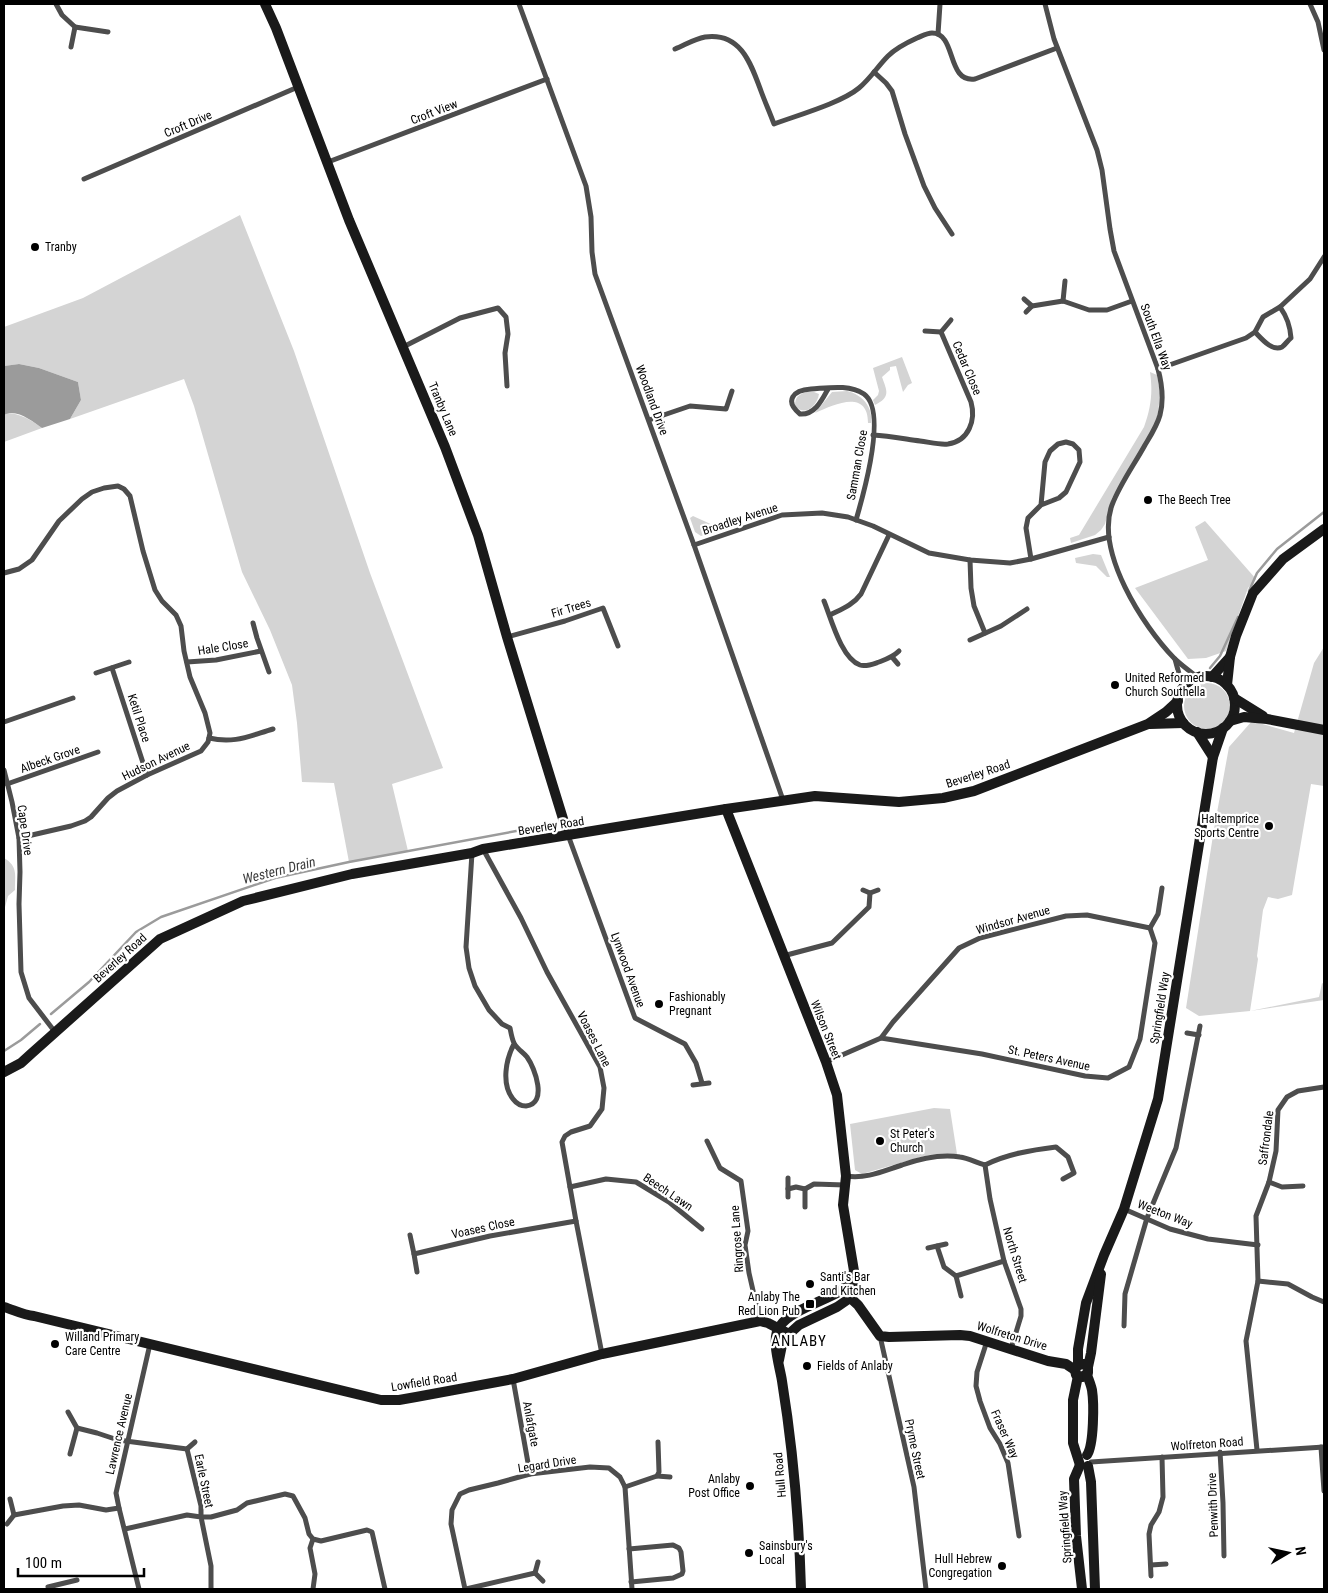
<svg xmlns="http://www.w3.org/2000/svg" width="1328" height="1593" font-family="'Roboto Condensed',sans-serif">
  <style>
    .green { fill: #d4d4d4 }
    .water { fill: #9b9b9b }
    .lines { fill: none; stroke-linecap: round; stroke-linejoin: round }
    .stream { stroke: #9b9b9b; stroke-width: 2.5 }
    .street { stroke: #4d4d4d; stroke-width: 5 }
    .secondary { stroke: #1a1a1a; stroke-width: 10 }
    .poi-dot { fill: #000; stroke: #fff; stroke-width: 2 }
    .labels { text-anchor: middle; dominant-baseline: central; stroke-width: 4.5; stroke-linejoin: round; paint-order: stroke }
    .street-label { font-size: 12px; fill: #000; stroke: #fff }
    .poi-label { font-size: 12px; fill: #000; stroke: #fff; text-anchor: start }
    .water-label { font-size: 14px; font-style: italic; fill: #3c3c3c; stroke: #fff }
    .quarter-label { font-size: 15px; letter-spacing: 1px; fill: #000; stroke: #fff }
  </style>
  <rect width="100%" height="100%" fill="#fff"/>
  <!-- green -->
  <g class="green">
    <polygon points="240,215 294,351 370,573 443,768 392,784 408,851 349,862 334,783 302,782 297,723 292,685 270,630 242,572 194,406 184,379 70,419 81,400 78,382 39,368 19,364 4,366 4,327 83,298"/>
    <path d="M902,357L912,383L908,385L903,392L896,366L890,367V370L882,377C887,391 891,397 875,405L873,400L878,395L879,391L873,368Z"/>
    <path d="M1150,372L1157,375L1160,393L1158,414L1153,428L1112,498L1105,524L1101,530L1095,535L1071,543L1070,538L1079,535L1144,427C1151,408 1153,392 1150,372Z"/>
    <path d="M847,391C863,395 873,407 871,423H868C868,388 833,405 815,413L832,392Z"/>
    <path d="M806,392H814L819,394C817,406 805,417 795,406C795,397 798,395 806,392Z"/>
    <path d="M6,413C20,413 31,420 42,428L4,442V415Z"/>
    <polygon points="693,516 715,526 716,531 701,536 695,532 690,518"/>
    <polygon points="1205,521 1256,579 1248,588 1226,651 1206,658 1188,659 1135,588 1208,560 1195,527"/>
    <polygon points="1093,554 1101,555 1110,577 1107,577 1096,566 1076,563 1075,558"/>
    <polygon points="1324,647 1324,786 1311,784 1292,895 1278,899 1268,897 1263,910 1257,956 1258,959 1250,1011 1319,997 1322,983 1324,984 1324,1000 1250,1011 1199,1016 1186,1008 1214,829 1229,747 1252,721 1294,733 1314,663"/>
    <circle cx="1207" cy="706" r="23"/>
    <path d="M4,858C18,866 15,875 15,890L8,896L4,911Z"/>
    <polygon points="934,1108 950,1109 957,1154 928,1155 862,1174 855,1170 850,1124"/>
  </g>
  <!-- water -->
  <path class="water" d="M19,364L39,368L78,382L81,400L70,419L42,428C32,421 16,408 4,415V366Z"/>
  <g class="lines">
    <!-- stream -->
    <g class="stream">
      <polyline points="1249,591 1257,573 1277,549 1324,512"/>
      <polyline points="1210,668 1220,656 1238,617"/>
      <polyline points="51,1014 89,982 136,932 161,917 275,878 349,862 549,825"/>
      <polyline points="4,1051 21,1040 40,1024"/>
    </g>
    <!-- street -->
    <g class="street">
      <polyline points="56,4 62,15 75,27 71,47"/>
      <polyline points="519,4 586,186 591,217 592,252 595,274 694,545 783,800"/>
      <path d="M1045,4L1054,39L1097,150L1102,170L1110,229L1114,251L1158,369C1162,384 1164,400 1160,415C1157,426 1151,435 1145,445C1134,465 1120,484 1112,505C1095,552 1143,626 1174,658C1181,665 1190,671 1198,678"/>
      <polyline points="1310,4 1318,22 1324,50"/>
      <polyline points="75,27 108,32"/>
      <polyline points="938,34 940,4"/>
      <path d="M675,49C685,45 694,39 705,37C741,32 751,64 761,91C765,102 770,113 774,124C798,115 841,103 859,88C870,79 878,66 888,56C896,48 906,43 917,38C922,36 927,33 932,33C957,33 946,83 975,79L1057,48"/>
      <polyline points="874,72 886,83 892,91 905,134 924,186 935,208 952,234"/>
      <polyline points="328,162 547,79"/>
      <polyline points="84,179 298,87"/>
      <polyline points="1024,299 1032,306 1026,312"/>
      <polyline points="1063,301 1065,281"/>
      <polyline points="1032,306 1063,301 1089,310 1107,310 1132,301"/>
      <polyline points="925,331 941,332 951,320"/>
      <path d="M1255,332C1261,338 1272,352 1282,347C1285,345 1288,340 1291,338C1290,325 1287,317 1280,307"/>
      <polyline points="403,347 460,318 498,308 506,317 508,334 505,353 507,386"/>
      <polyline points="1158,369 1246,338 1255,332 1263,317 1280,307 1310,279 1324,257"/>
      <path d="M828,389C822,400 815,415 800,414C784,401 793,390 811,389C828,388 849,384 864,394C888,411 863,496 856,520"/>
      <polyline points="649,420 690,406 726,409 732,391"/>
      <path d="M873,435C889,436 905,439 920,441C929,442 939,445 948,444C969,441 976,420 971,402L941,332"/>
      <polyline points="694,545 782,515 822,513 848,517 873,526 929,553 970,560 1010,563 1031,559 1109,537"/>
      <polyline points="1031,559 1026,528 1028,518 1041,505 1045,462 1050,451 1058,444 1066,442 1073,444 1079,450 1080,462 1066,492 1059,498 1041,505"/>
      <polyline points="970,560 971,588 974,606 985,633"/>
      <polyline points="4,573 19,569 32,560 59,521 82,499 92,492 104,488 118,486 124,489 130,496 143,551 155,590 162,601 176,615 181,626 184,651 190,677 205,713 210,733 208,742 201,751 147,775 117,791 108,798 91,817 85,821 71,826 19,838"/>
      <path d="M824,601C831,618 841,658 860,665C866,667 873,664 879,662C887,659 893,657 899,651"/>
      <path d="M830,615C842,609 853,605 861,594L889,535"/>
      <polyline points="253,623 257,638 269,672"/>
      <polyline points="507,637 565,621 603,608 618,646"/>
      <polyline points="970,640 1001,626 1027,609"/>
      <polyline points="892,657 898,664"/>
      <polyline points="1175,659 1183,689"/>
      <polyline points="187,662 216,660 261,651"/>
      <polyline points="112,668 147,775"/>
      <polyline points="96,673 129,662"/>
      <polyline points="4,722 73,698"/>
      <path d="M209,738C234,744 249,736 273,729"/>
      <polyline points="4,770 12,802 19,838 20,872 19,904 21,972 29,998 55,1032"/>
      <polyline points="7,784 98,752"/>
      <polyline points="568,835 635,1018 685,1044 696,1063 702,1083"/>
      <polyline points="483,849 521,918 547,972 600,1067 604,1088 602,1109 590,1126 571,1132 565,1136 562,1142 576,1221 602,1354"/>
      <path d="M472,853L466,947L469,968L475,986L489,1010L502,1024L510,1028C511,1033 512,1039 514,1043C517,1049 523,1052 527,1057C535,1068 548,1104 526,1106C520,1106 516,1103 513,1099C501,1084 506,1059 514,1044"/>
      <polyline points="863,890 870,893 878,890"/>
      <polyline points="783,956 832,943 869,907 870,893"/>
      <polyline points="1187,1033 1199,1035"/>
      <polyline points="881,1038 982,1054 1085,1076 1108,1078 1129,1067 1140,1039 1155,943 1150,928"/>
      <polyline points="826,1062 881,1038 893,1022 959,948 980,938 1066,916 1087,915 1150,928 1158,914 1162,888"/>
      <polyline points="693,1085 709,1083"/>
      <polyline points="707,1141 720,1168 741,1181 748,1231 745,1245 749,1273 760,1321"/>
      <polyline points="985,1165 990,1199 1004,1261 1021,1309 1021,1316 1011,1349"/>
      <path d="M985,1165C1007,1154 1032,1150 1056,1147L1068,1157L1074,1173L1063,1179"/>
      <path d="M846,1176C867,1179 883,1171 902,1165C919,1159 942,1154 960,1157C968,1158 977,1163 985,1165"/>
      <polyline points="1269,1182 1282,1187 1303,1186"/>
      <polyline points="570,1187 606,1179 636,1182 669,1202 702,1229"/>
      <polyline points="788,1189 796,1187 805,1189 814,1184 845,1185"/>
      <polyline points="788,1197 788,1178"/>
      <polyline points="805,1207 805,1189"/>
      <polyline points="1124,1209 1170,1229 1208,1239 1258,1245"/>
      <polyline points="410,1235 414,1254"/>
      <polyline points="937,1246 944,1267 956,1276 1004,1261"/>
      <polyline points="928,1248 946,1244"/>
      <polyline points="417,1272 414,1254 490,1236 576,1221"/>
      <polyline points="956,1276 961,1296"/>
      <polyline points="1258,1281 1288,1284 1312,1297 1324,1302"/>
      <polyline points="1124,1326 1125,1294 1147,1218 1176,1148 1200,1026"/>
      <polyline points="880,1336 914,1487 926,1589"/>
      <polyline points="987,1341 977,1372 976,1386 980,1401 990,1428 1000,1444 1008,1463 1019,1536"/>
      <polyline points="513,1379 530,1474"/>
      <polyline points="68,1412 77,1428 70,1454"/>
      <polyline points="77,1428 97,1433 118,1440 187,1449 195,1442"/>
      <polyline points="1321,1447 1324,1491"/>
      <polyline points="187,1449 201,1506 201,1517 211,1517 237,1510 247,1503 285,1494 293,1496 305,1518 309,1534 313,1539 321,1541 367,1530 372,1532 385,1589"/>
      <polyline points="1257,1450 1246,1341 1258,1281 1256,1216 1269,1182 1276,1151 1278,1110 1287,1097 1298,1091 1324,1087"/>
      <polyline points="1220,1452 1223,1503 1224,1556"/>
      <polyline points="1091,1462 1324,1447"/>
      <polyline points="657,1476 670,1477"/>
      <polyline points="625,1487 657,1476 659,1472 658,1442"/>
      <polyline points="10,1499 14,1515 63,1506 79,1505 106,1510 119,1508"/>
      <polyline points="7,1524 14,1515"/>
      <polyline points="125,1529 187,1515 201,1517 211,1566 211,1589"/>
      <polyline points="313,1539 310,1548 315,1574 313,1589"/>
      <polyline points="629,1549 673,1545 679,1548 681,1552 683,1571 682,1574 673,1578 631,1582"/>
      <polyline points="538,1562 535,1573 543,1581"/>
      <polyline points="1151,1565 1166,1564"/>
      <polyline points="1151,1576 1149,1534 1151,1525 1159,1512 1163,1497 1162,1457"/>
      <polyline points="48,1587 77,1580"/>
      <polyline points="139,1589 119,1508 116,1493 150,1344"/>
      <polyline points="465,1589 451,1524 452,1510 460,1494 469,1490 498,1483 530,1474 590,1467 609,1468 620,1477 625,1487 632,1589"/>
      <polyline points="466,1589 535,1573"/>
    </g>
    <!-- secondary -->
    <g class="secondary">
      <polyline points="265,4 276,28 349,220 445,447 478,535 507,637 568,835"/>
      <circle cx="1206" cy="705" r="29"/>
      <polyline points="1212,677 1230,657"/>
      <polyline points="1227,685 1230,657 1236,636 1253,593 1283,559 1324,529"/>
      <polyline points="1234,698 1263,716"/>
      <polyline points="1230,721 1244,717 1267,719 1324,730"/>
      <polyline points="1150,724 1183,723"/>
      <polyline points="1197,732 1213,757"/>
      <polyline points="726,809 826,1062 837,1095 846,1176 843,1205 854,1271 855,1286 850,1298 837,1307 799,1325 789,1334 782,1345 779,1360"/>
      <polyline points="4,1072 21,1063 32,1053 160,939 243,901 352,874 472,853 483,849 726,809 815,796 899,802 943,798 974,791 1148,724 1166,712 1178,701"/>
      <polyline points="846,1294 858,1305 880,1336 889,1337 960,1335 970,1336 1048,1361 1066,1364 1075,1370"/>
      <path d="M4,1307C14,1310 23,1315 34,1316L381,1400H399L416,1397L513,1379L602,1354L760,1321L768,1323L789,1334"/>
      <polyline points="1078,1365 1078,1349 1086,1303 1104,1255 1124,1209 1158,1099 1213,757 1223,728"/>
      <polyline points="1088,1367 1084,1364 1078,1365 1075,1370 1076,1375 1082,1377 1088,1373 1088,1367 1091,1353 1101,1274"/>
      <path d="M1087,1375C1089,1380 1091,1385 1092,1390C1094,1403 1094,1445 1087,1455"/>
      <polyline points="1078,1376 1073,1400 1073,1443 1080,1465"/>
      <polyline points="1080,1465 1074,1479 1076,1536 1082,1589"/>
      <polyline points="1088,1466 1091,1482 1095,1589"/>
      <path d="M801,1589C799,1520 793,1449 782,1381C780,1367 770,1338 780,1326C791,1310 825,1301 842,1290L848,1284L854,1272"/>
    </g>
  </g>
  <!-- markers -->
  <g class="poi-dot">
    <circle cx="35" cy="247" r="5"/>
    <circle cx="1148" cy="500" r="5"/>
    <circle cx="1115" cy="685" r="5"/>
    <circle cx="1269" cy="826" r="5"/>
    <circle cx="659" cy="1004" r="5"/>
    <circle cx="880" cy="1141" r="5"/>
    <circle cx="810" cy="1284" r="5"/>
    <rect x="805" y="1299" width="10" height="10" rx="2.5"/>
    <circle cx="55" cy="1344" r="5"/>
    <circle cx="807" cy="1366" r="5"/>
    <circle cx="750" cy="1486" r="5"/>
    <circle cx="749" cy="1553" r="5"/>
    <circle cx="1002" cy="1566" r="5"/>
  </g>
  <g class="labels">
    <!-- street labels -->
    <g class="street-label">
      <text transform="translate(434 112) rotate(-21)">Croft View</text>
      <text transform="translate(188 124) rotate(-23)">Croft Drive</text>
      <text transform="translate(1156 337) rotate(70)">South Ella Way</text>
      <text transform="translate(967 368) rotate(67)">Cedar Close</text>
      <text transform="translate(652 400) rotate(70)">Woodland Drive</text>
      <text transform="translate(443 409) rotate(67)">Tranby Lane</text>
      <text transform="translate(857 465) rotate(-80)">Samman Close</text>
      <text transform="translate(740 519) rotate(-18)">Broadley Avenue</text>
      <text transform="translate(571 608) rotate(-17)">Fir Trees</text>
      <text transform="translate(223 647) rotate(-9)">Hale Close</text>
      <text transform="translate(139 718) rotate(72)">Ketil Place</text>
      <text transform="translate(50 759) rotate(-19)">Albeck Grove</text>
      <text transform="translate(156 761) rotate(-26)">Hudson Avenue</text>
      <text transform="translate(978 774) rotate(-18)">Beverley Road</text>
      <text transform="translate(551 826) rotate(-9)">Beverley Road</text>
      <text transform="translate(25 830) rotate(82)">Cape Drive</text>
      <text transform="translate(1013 920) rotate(-16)">Windsor Avenue</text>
      <text transform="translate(120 958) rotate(-42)">Beverley Road</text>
      <text transform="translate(628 970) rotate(70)">Lynwood Avenue</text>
      <text transform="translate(1160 1008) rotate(-81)">Springfield Way</text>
      <text transform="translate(826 1030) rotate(68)">Wilson Street</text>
      <text transform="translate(594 1039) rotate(63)">Voases Lane</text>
      <text transform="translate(1049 1058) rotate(12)">St. Peters Avenue</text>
      <text transform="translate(1266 1138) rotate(-83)">Saffrondale</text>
      <text transform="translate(668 1192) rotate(34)">Beech Lawn</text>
      <text transform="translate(1165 1214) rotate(21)">Weeton Way</text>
      <text transform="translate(483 1228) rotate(-12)">Voases Close</text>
      <text transform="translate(737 1239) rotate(-94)">Ringrose Lane</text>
      <text transform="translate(1015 1255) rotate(73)">North Street</text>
      <text transform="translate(1012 1336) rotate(17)">Wolfreton Drive</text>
      <text transform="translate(424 1382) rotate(-9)">Lowfield Road</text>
      <text transform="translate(531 1424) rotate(79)">Anlafgate</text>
      <text transform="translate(119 1434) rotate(-77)">Lawrence Avenue</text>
      <text transform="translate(1005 1434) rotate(66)">Fraser Way</text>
      <text transform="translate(1207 1444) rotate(-4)">Wolfreton Road</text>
      <text transform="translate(915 1449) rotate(78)">Pryme Street</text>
      <text transform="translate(547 1464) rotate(-9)">Legard Drive</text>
      <text transform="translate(780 1475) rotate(-95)">Hull Road</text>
      <text transform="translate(204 1481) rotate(78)">Earle Street</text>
      <text transform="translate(1213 1505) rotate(-92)">Penwith Drive</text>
      <text transform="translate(1065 1527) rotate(-94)">Springfield Way</text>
    </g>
    <!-- poi labels -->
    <g class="poi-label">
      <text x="45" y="247">Tranby</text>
      <text x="1158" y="500">The Beech Tree</text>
      <text x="1125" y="678">United Reformed<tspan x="1125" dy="14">Church Southella</tspan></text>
      <text x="1259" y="819" text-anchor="end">Haltemprice<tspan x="1259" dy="14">Sports Centre</tspan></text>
      <text x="669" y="997">Fashionably<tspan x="669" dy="14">Pregnant</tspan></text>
      <text x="890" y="1134">St Peter's<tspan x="890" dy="14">Church</tspan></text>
      <text x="820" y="1277">Santi's Bar<tspan x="820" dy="14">and Kitchen</tspan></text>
      <text x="800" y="1297" text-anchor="end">Anlaby The<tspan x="800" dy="14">Red Lion Pub</tspan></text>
      <text x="65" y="1337">Willand Primary<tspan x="65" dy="14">Care Centre</tspan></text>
      <text x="817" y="1366">Fields of Anlaby</text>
      <text x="740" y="1479" text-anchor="end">Anlaby<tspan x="740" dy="14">Post Office</tspan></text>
      <text x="759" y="1546">Sainsbury's<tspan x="759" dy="14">Local</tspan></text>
      <text x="992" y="1559" text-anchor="end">Hull Hebrew<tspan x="992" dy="14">Congregation</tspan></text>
    </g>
    <!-- water labels -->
    <g class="water-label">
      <text transform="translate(279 870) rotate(-14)">Western Drain</text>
    </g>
    <!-- quarter labels -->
    <g class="quarter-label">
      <text x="799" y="1341">ANLABY</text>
    </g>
  </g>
  <!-- border -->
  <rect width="1328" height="1593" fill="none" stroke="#000000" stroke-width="10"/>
  <!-- north arrow -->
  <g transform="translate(1288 1553) rotate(81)" stroke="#ffffff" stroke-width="4" paint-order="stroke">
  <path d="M0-4L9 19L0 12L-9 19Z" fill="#000000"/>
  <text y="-8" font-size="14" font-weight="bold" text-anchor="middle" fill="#000000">N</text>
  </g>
  <!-- scale -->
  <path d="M18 1568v8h126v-8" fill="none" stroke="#000000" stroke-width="2.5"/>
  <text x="25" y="1568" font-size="15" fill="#000000" stroke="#ffffff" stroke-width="4" paint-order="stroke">100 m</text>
</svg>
